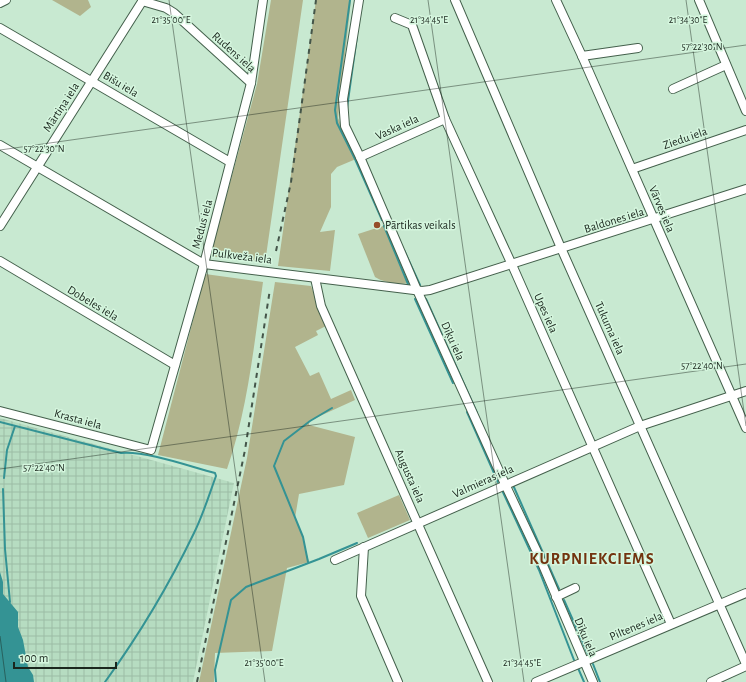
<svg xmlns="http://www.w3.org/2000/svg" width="746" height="682" font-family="'Alegreya Sans',sans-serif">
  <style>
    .industrial { fill: url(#industrial-grid) }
    .green { fill: #b1b48d }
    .water { fill: #349394 }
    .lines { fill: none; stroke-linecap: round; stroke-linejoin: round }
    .stream { stroke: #349394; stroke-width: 2 }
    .minor-casing { stroke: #44604c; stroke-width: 10 }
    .minor { stroke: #fff; stroke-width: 8 }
    .rail { stroke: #445549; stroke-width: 2; stroke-dasharray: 5 5; stroke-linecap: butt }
    .ticks { fill: none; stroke: #1a261d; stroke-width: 1; stroke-opacity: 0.45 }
    .poi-dot { fill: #964e2a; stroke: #d5f6de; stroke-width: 1.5 }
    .labels { text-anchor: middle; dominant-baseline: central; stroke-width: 3; stroke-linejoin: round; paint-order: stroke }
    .street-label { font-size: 12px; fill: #1a261d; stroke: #d5f6de }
    .poi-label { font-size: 12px; fill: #1a261d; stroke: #d5f6de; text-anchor: start }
    .district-label { font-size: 16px; font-weight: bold; letter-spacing: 1px; fill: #72330f; stroke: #d5f6de }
    .ticks-label { font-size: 10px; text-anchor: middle; fill: #1a261d; stroke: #d5f6de; stroke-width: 3; stroke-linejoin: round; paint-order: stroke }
  </style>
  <defs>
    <pattern id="industrial-grid" width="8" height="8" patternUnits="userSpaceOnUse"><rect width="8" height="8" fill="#b6dcc1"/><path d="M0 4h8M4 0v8" fill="none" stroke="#9cbda5"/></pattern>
  </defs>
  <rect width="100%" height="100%" fill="#c8e9d1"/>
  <!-- industrial -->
  <polygon class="industrial" points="0,418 234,483 193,682 0,682"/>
  <!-- green -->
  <g class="green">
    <polygon points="52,0 88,0 91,7 80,16"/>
    <polygon points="271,0 303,0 265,263 210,256 257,84"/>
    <polygon points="316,0 351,0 338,118 356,159 337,167 331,174 331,207 320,232 335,230 330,271 278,266"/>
    <path d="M386,225L410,283C400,285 384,283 375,277L358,234Z"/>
    <path d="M205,274L263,282C254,344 248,409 227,469L158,455Z"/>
    <polygon points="275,282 311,286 326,326 316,331 318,335 295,347 310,376 319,372 331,399 351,390 355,400 309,421 309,425 355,437 344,485 299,494 295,518 301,532 309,562 287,568 272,651 215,653 214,682 199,682 247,458"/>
    <polygon points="399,495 410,520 368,538 357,513"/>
  </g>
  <!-- water -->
  <polygon class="water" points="0,572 3,582 3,594 18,612 18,627 23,640 28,667 33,675 34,682 0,682"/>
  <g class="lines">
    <!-- stream -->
    <g class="stream">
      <polyline points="350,0 335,110 337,123 355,159 382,220"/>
      <polyline points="107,64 111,58"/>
      <polyline points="347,108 357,36"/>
      <polyline points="384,226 408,284"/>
      <polyline points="404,250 420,285"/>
      <polyline points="415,299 453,383"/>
      <polyline points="426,299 477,413"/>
      <polyline points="467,412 498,482"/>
      <path d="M0,422L121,453C148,451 188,466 215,473L216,476C209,495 203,515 194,533C169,585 139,635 105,682"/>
      <polyline points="4,478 7,450 15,426"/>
      <polyline points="513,485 559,589"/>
      <polyline points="3,489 5,549 10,602"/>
      <polyline points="502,490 539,570 574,660"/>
      <polyline points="308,562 303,537 274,466 284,441 310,421 332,408"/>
      <polyline points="564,600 588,654"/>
      <polyline points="593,664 600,682"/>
      <polyline points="578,668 584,682"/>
      <polyline points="216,682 215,670 231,600 246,587 319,559 357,543"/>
    </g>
    <!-- minor casing -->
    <g class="minor-casing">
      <g id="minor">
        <polyline points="359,0 343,99 345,126 360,157 417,290 505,484 539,556 593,682"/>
        <polyline points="455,0 561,248 746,664"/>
        <polyline points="556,0 582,56 746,428"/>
        <polyline points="699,0 746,111"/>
        <polyline points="142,1 166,8 174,13 251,83"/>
        <polyline points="0,3 6,0"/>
        <polyline points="395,18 412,25 445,119 513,267 671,624"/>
        <polyline points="0,28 230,162"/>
        <polyline points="582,56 638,48"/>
        <polyline points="673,89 726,65"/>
        <polyline points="0,145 204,264 422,291 430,290 746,189"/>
        <polyline points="360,157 445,119"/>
        <polyline points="632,169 746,130"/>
        <polyline points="0,226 143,0"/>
        <polyline points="0,261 175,365"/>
        <polyline points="315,278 321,306 488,682"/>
        <polyline points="0,411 151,450 204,264 251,83 263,0"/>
        <polyline points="364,547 361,596 398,682"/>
        <polyline points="335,560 640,426 746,391"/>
        <polyline points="556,597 575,588"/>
        <polyline points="536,682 746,593"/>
        <polyline points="711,682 746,666"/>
      </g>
    </g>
    <!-- minor -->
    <use href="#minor" class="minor"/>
    <!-- rail -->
    <g class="rail">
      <polyline points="276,251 291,182 316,0"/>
      <polyline points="197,682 245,450 270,289"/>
    </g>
  </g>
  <!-- ticks -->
  <path class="ticks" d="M169,0L265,682M428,0L524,682M686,0L746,426M0,150L746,45M0,469L746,364M0,636L6,682"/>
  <!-- markers -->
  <circle class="poi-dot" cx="377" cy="225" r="4"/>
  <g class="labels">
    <!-- street labels -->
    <g class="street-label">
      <text transform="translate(234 52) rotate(42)">Rudens iela</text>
      <text transform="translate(121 84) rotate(31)">Bišu iela</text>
      <text transform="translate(61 107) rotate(-57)">Mārtiņa iela</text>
      <text transform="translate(397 127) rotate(-24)">Vaska iela</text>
      <text transform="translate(685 138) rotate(-19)">Ziedu iela</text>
      <text transform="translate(662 209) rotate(67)">Vārves iela</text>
      <text transform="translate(614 220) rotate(-17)">Baldones iela</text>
      <text transform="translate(202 224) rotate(-75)">Medus iela</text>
      <text transform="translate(242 256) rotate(7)">Pulkveža iela</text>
      <text transform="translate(93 303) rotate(31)">Dobeles iela</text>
      <text transform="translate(546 313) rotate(66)">Upes iela</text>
      <text transform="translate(610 328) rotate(66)">Tukuma iela</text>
      <text transform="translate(453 341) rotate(66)">Dīķu iela</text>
      <text transform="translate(78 419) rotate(15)">Krasta iela</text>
      <text transform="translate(410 476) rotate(66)">Augusta iela</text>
      <text transform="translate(483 481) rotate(-24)">Valmieras iela</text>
      <text transform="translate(636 626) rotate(-23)">Piltenes iela</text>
      <text transform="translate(586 637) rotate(67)">Dīķu iela</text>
    </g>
    <!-- poi labels -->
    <g class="poi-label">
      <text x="385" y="225">Pārtikas veikals</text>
    </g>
    <!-- district labels -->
    <g class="district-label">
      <text x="592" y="559">KURPNIEKCIEMS</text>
    </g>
  </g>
  <g class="ticks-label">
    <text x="171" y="23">21°35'00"E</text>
    <text x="429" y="23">21°34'45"E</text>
    <text x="688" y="23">21°34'30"E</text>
    <text x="702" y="50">57°22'30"N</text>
    <text x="44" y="152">57°22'30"N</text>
    <text x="702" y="369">57°22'40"N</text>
    <text x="44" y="471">57°22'40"N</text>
    <text x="264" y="666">21°35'00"E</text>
    <text x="522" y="666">21°34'45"E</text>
  </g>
  <!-- scale -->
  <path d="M14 662v6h102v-6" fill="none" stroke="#1a261d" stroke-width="2"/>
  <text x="20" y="662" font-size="12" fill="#1a261d" stroke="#d5f6de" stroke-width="3" paint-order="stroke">100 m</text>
</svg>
